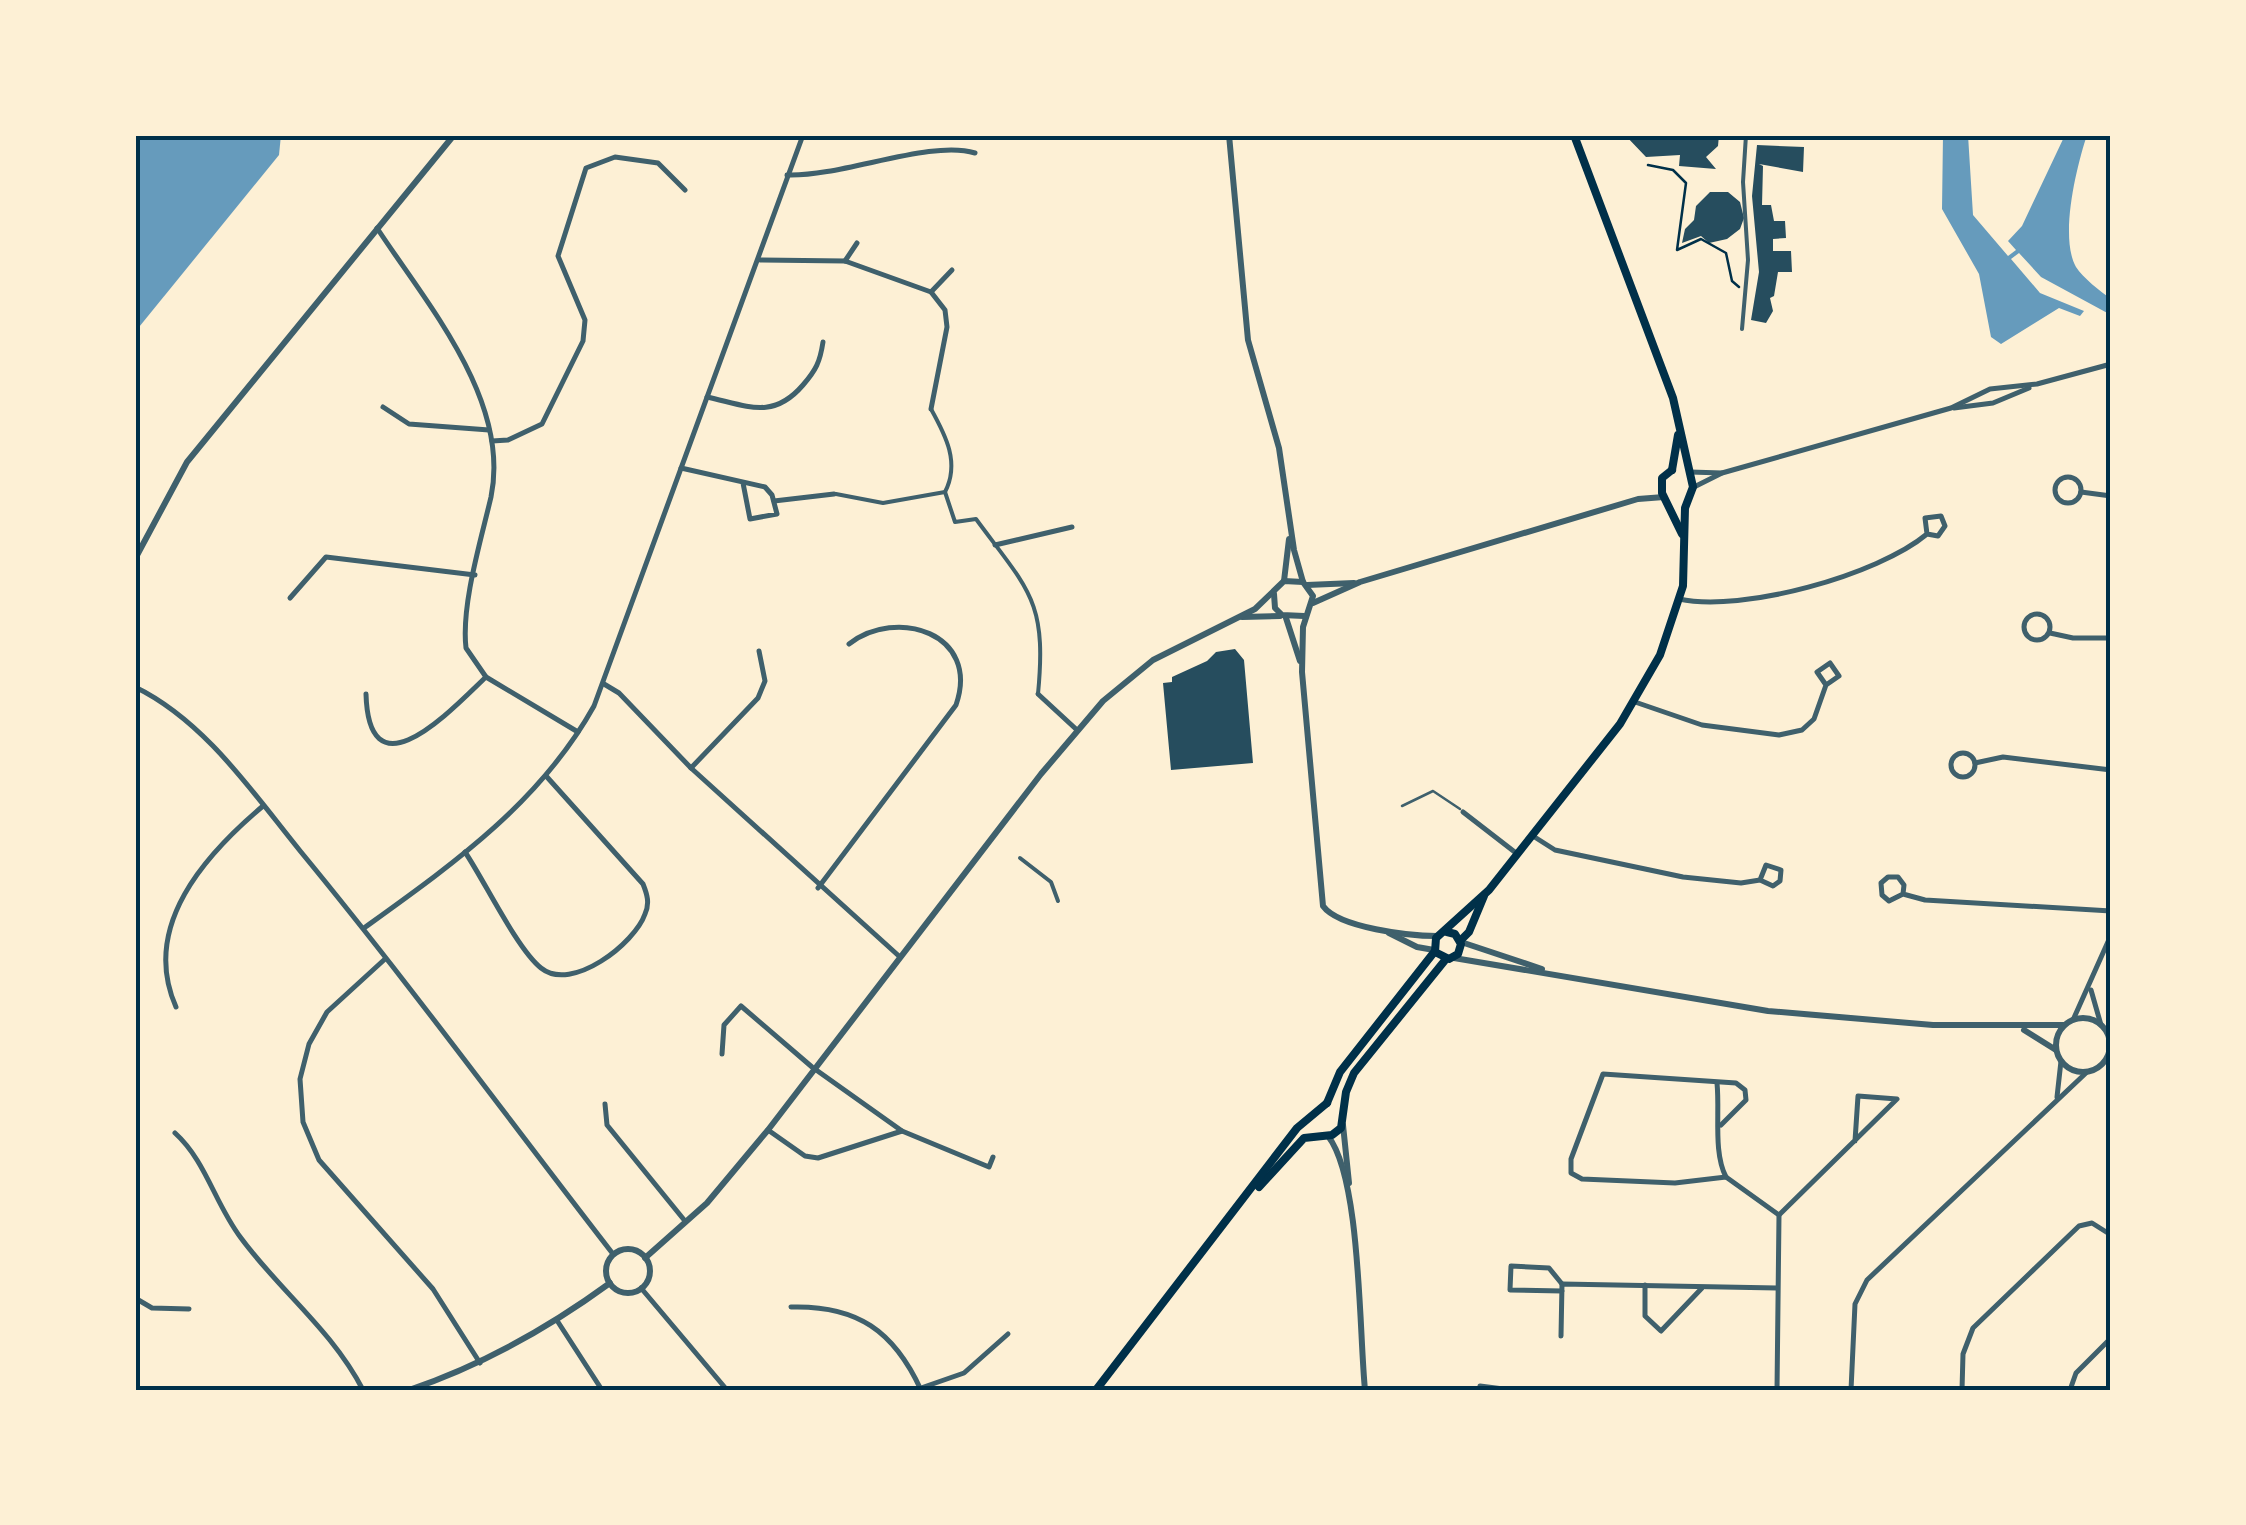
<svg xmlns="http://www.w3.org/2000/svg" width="2246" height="1525" font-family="Inter,sans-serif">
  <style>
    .water { fill: #669bbc }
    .building { fill: #264d5e }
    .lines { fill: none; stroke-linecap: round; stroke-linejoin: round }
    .path { stroke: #003049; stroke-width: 2.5 }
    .service { stroke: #3f606c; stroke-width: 2.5 }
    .pedestrian { stroke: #3f606c; stroke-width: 4 }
    .minor { stroke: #3f606c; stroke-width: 5 }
    .tertiary { stroke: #3f606c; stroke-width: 6 }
    .secondary { stroke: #003049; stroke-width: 8 }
    .neatline { fill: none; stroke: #003049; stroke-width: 4 }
  </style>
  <rect width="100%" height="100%" fill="#fdf0d5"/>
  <!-- water -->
  <g class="water">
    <polygon points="135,135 281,135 279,155 135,332"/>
    <path d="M1943,135H1968L1973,215L2008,256L2016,250L2008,241L2022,226L2065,135H2087C2077,165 2059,237 2076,267C2083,278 2100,291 2111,299V315L2041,277L2019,253L2011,259L2040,293L2084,311L2080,316L2059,308L2001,344L1991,337L1979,274L1942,209Z"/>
  </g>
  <!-- building -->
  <g class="building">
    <polygon points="1625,135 1719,135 1718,146 1706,157 1716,169 1679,166 1680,155 1646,157"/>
    <polygon points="1757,145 1804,147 1803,172 1759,164 1763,166 1762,205 1771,205 1774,221 1785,221 1786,238 1773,239 1773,251 1791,251 1792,272 1778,272 1774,296 1770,298 1773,311 1766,323 1751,320 1759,272 1752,196"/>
    <polygon points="1710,192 1728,192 1740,202 1744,218 1740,229 1727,239 1709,243 1701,236 1682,243 1685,229 1694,220 1696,206"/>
    <polygon points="1235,649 1244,660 1253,763 1171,770 1163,683 1172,682 1172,677 1207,661 1216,652"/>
  </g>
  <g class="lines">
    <!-- path -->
    <polyline class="path" points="1648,165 1673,170 1686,183 1677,250 1701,239 1726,253 1732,281 1739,287"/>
    <!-- service -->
    <polyline class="service" points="1402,806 1433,791 1460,809"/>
    <!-- pedestrian -->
    <g class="pedestrian">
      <polyline points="1742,329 1748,260 1743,182 1746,135"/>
      <path d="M945,492L955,522L976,519C1029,591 1047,600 1038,694"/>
      <path d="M836,494L883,503L945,492C960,463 946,436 931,409"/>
      <polyline points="1020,858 1051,882 1058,901"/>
    </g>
    <!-- minor -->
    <g class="minor">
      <path d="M787,175C842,177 931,139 975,153"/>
      <path d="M377,228C426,303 511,400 491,497C481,540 461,605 466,648L486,677L578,732"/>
      <polyline points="760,260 845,261 931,292 945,310 947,327 931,409"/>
      <polyline points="845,261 857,243"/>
      <polyline points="931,292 952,270"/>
      <path d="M707,397C748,406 773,420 803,385C816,370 820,362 823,342"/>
      <polyline points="383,407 409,424 489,430"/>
      <polyline points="1954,408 1993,403 2029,388"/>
      <polyline points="492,441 508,440 542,424 583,341 585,320 558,256 586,168 615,157 658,163 685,190"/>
      <polyline points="681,468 765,487 772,495 777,514 750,519 743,483"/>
      <polyline points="1690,472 1722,473"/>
      <circle cx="2068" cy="490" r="13"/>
      <polyline points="1694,487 1722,473 1951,408 1990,389 2037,384 2111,364"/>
      <polyline points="2081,492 2111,496"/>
      <polyline points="774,501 834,494"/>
      <polyline points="995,545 1072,527"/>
      <polyline points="290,598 326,557 475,575"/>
      <path d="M1679,599C1742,613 1878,575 1927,534L1938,536L1945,526L1941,516L1925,518L1927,534"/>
      <circle cx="2037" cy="627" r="13"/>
      <polyline points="2050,633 2073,638 2111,638"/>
      <polyline points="604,684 619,693 691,768 900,957"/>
      <path d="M135,687C205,721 253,793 301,852C409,983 509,1120 613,1254"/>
      <path d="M366,694C369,800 454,707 486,677"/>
      <polyline points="1038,694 1077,730"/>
      <polyline points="1635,702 1702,725 1779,735 1802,730 1814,719 1826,685 1839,676 1830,663 1817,672 1826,685"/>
      <circle cx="1963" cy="765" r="12"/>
      <polyline points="1975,763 2003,757 2111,770"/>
      <polyline points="691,768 758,698 765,681 759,651"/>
      <polyline points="1463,812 1516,853"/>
      <polyline points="1533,836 1555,850 1683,877 1741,883 1760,880 1773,886 1780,881 1781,870 1766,865 1760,880"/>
      <path d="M465,852C484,880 517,949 541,968C572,993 635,943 645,914C650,903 647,894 643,884L547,777"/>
      <path d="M818,888L956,705C981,633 896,607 849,644"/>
      <polyline points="1903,894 1904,885 1898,877 1888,877 1881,883 1882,895 1889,901 1903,894 1925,900 2111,911"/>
      <path d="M364,928C453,864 540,803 594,706L803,135"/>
      <polyline points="385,959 327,1012 309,1044 300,1079 303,1122 319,1160 433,1289 480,1363"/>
      <polyline points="2091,990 2101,1025"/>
      <path d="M176,1007C140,926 206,854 263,806"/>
      <polyline points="2073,1020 2111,935"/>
      <polyline points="722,1054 724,1025 741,1006 812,1067 902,1131"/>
      <path d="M1717,1083C1720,1113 1713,1152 1726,1177"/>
      <polyline points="2057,1097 2061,1061"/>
      <polyline points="605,1104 607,1125 685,1221"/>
      <polyline points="1721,1125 1746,1100 1745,1090 1736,1083 1603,1074 1571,1159 1571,1173 1582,1179 1675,1183 1726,1177 1779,1215 1777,1390"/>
      <polyline points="768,1130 805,1156 818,1158 902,1131 989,1167 993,1157"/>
      <path d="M175,1133C206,1161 215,1204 241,1238C280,1291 332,1330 363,1390"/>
      <polyline points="1779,1215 1897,1099 1858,1096 1855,1141"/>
      <polyline points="1645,1285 1645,1316 1661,1331 1702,1288"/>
      <polyline points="641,1288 727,1390"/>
      <polyline points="1562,1291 1510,1290 1511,1266 1549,1268 1562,1284"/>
      <polyline points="135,1298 152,1308 189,1309"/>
      <path d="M791,1307C857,1305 894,1331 921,1390"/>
      <polyline points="558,1322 602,1390"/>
      <polyline points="1561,1336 1562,1284 1777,1288"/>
      <polyline points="921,1388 964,1373 1008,1334"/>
      <polyline points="1480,1390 1480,1386 1511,1390"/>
      <polyline points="1851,1390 1855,1304 1867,1280 2087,1072"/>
      <polyline points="1962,1390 1963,1354 1973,1328 2079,1226 2092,1223 2111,1235"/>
      <polyline points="2070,1390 2076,1373 2111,1338"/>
    </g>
    <!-- tertiary -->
    <g class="tertiary">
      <path d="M1229,135L1248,340L1279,448L1294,550L1303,582L1313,596L1303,627L1302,672L1323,906C1339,928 1410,936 1437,936"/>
      <polyline points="135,559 187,462 454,135"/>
      <polyline points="1284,581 1289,539"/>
      <polyline points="1307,585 1354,583"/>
      <polyline points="1274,594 1275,608 1282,615 1304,616"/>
      <polyline points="1313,603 1360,582 1638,499 1664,497"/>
      <polyline points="1242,617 1280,616"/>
      <polyline points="1286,618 1300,661"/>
      <polyline points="1389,933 1417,947 1434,950"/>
      <polyline points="1461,942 1542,969"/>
      <polyline points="1454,958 1768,1011 1933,1025 2064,1025"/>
      <circle cx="2083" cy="1045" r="27"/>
      <polyline points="2024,1030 2056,1050"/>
      <polyline points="1343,1125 1349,1183"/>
      <path d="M1328,1136C1361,1178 1359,1331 1365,1390"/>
      <circle cx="628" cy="1271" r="22"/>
      <polyline points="645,1258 707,1203 768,1130 1041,774 1103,701 1153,660 1255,609 1284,581 1303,582"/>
      <path d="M409,1390C483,1365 547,1329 610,1283"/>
    </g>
    <!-- secondary -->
    <g class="secondary">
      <polyline points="1672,470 1662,478 1662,493 1682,534"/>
      <polyline points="1672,470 1678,435"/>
      <polyline points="1447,932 1455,934 1461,944 1458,954 1449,959 1435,952 1436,938 1489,890 1620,724 1660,655 1683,586 1685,508 1693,487 1673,398 1574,135"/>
      <polyline points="1460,941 1469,932 1484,896"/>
      <polyline points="1327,1103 1340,1072 1435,951"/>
      <polyline points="1259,1187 1304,1138 1332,1135 1341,1128 1346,1092 1354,1073 1446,959"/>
      <polyline points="1096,1390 1297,1128 1327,1103"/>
    </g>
  </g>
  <!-- border -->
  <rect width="2246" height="1525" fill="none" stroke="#fdf0d5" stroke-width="275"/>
  <rect x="138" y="138" width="1970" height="1250" class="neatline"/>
</svg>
